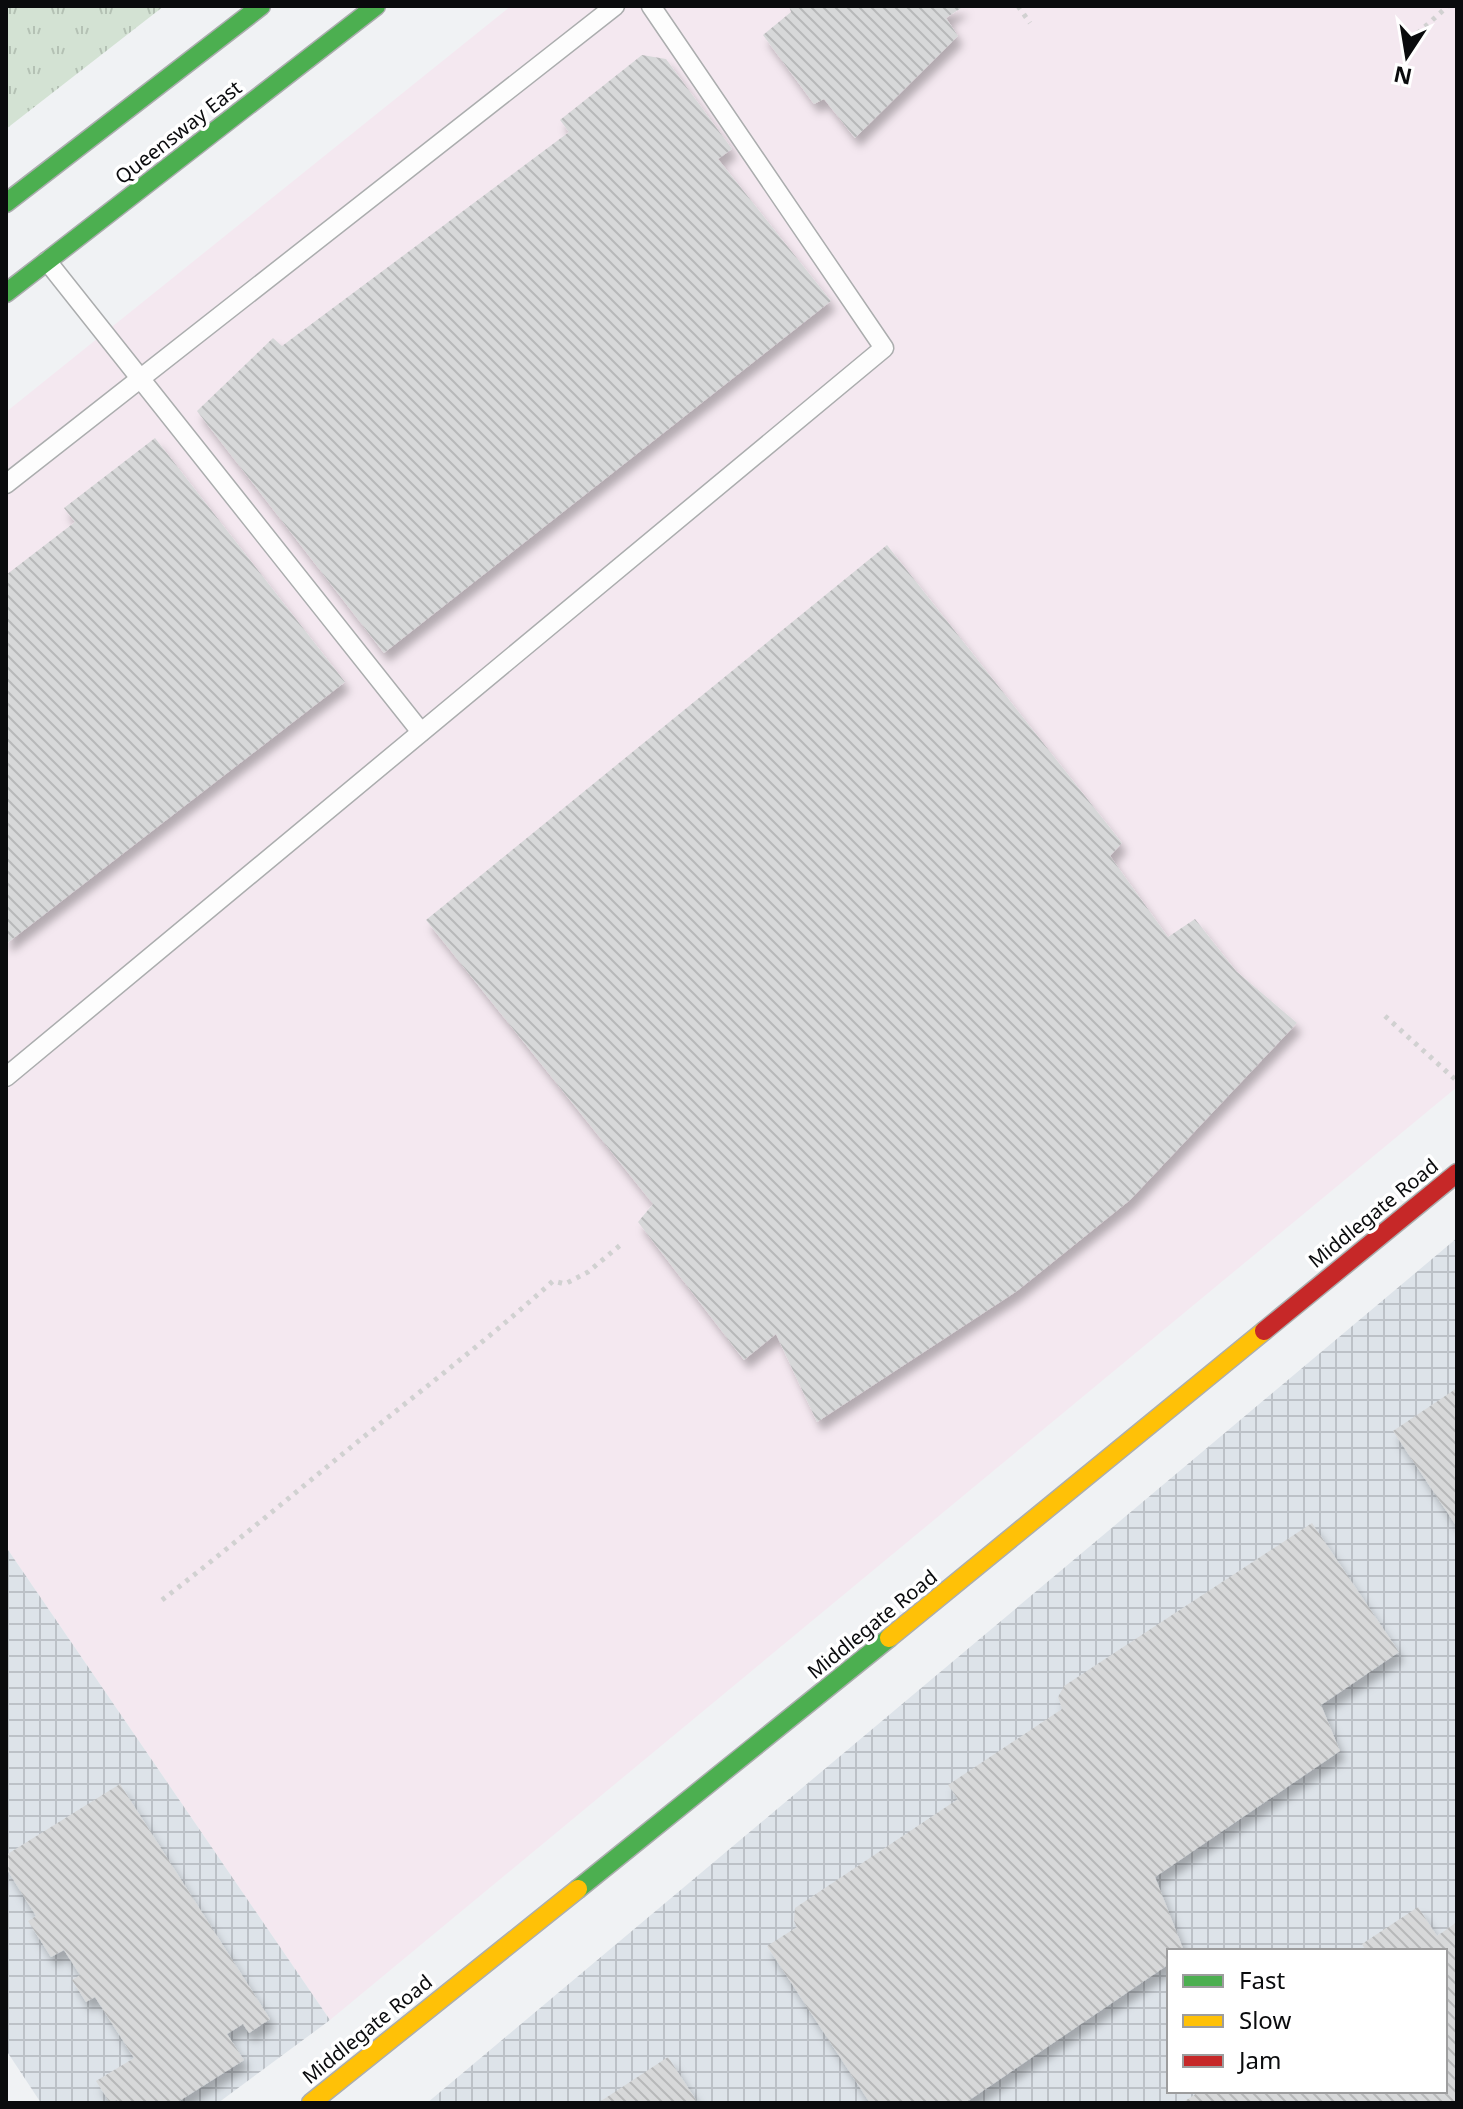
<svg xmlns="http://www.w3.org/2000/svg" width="1463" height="2109" font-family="'Noto Sans',sans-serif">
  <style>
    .commercial { fill: #f4e8f0 }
    .industrial { fill: url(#industrial-grid); fill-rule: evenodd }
    .grass { fill: url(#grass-tufts) }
    .building { fill: url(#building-back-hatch); filter: url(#shadow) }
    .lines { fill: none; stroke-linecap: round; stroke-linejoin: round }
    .lane-casing { stroke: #abadae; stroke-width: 21 }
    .fast-casing { stroke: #abadae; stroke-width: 21 }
    .slow-casing { stroke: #abadae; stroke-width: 21 }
    .jam-casing { stroke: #abadae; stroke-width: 21 }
    .path { stroke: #d1d1d1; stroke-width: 5; stroke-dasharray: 4 6; stroke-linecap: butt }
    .lane { stroke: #fdfdfd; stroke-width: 18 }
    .fast { stroke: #4caf50; stroke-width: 18 }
    .slow { stroke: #ffc107; stroke-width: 18 }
    .jam { stroke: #c62828; stroke-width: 18 }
    .labels { text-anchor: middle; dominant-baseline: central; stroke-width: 7; stroke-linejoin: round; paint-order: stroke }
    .street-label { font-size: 20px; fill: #0a0b0d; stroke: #fff }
  </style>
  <defs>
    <pattern id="industrial-grid" width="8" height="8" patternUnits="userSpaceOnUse" patternTransform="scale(2)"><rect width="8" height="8" fill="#dde3e9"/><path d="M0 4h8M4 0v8" fill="none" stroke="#bcc1c7"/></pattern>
    <pattern id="grass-tufts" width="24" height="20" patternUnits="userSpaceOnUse" patternTransform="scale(2)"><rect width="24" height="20" fill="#d3e2d3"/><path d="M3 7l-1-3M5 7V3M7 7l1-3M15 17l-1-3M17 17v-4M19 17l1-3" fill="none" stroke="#b4c1b4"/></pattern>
    <pattern id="building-back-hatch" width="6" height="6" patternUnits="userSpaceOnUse" patternTransform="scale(2)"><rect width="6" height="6" fill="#d7d8d9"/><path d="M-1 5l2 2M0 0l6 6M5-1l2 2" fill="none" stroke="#b7b8b9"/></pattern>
    <filter id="shadow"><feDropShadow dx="5" dy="9" stdDeviation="4" flood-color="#0004"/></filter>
  </defs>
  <rect width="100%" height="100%" fill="#f0f2f4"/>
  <!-- commercial -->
  <polygon class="commercial" points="511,6 1457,6 1457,1087 330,2020 6,1547 6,412"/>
  <!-- industrial -->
  <g class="industrial">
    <path d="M1457,1238V2103H427ZM1169,1951H1445V2091H1169Z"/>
    <polygon points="6,1547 330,2020 218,2103 41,2103 6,2050"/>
  </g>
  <!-- grass -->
  <polygon class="grass" points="6,6 164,6 6,129"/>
  <!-- building -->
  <g class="building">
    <polygon points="789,6 964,6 946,18 958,36 855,138 824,99 814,104 763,35 791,12"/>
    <polygon points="642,55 666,59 732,149 718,159 831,301 384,653 197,411 273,338 282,346 569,132 560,120"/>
    <polygon points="155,438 345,682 6,944 6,575 75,522 64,508"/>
    <polygon points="887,545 1122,843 1110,856 1168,937 1195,919 1236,971 1297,1023 1130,1200 1017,1291 817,1422 776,1334 744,1360 638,1222 653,1204 426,920"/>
    <polygon points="1457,1388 1457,1527 1393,1431"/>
    <polygon points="1312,1523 1399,1652 1321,1705 1340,1751 1155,1877 1184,1951 1169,1951 1169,1964 965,2103 870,2103 767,1946 797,1927 794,1921 795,1908 958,1799 948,1785 1062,1709 1058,1697 1064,1686"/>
    <polygon points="120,1784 270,2019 249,2033 243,2024 227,2034 244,2060 176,2103 118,2103 117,2100 110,2103 96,2081 134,2058 95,1997 86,2002 72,1980 80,1975 64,1950 51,1957 28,1921 36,1916 6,1868 6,1855"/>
    <polygon points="1418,1907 1437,1936 1457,1922 1457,2103 1182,2103 1200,2091 1445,2091 1445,1951 1366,1951 1362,1944"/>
    <polygon points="668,2057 698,2103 598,2103"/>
  </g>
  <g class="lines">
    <!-- lane casing -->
    <g class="lane-casing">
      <g id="lane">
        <polyline points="47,261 421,732"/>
        <polyline points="6,484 615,6"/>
        <polyline points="6,1077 884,348 651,6"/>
      </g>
    </g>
    <!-- fast casing -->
    <g class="fast-casing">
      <g id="fast">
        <polyline points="6,203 261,6"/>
        <polyline points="6,293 376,6"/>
        <polyline points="578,1889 889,1638"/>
      </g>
    </g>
    <!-- slow casing -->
    <g class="slow-casing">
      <g id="slow">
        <polyline points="889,1638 1264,1331"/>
        <polyline points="311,2103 578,1889"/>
      </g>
    </g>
    <!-- jam casing -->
    <g class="jam-casing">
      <polyline id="jam" points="1264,1331 1457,1173"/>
    </g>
    <!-- path -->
    <g class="path">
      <polyline points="1018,6 1030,23"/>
      <polyline points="1410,40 1448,6"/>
      <polyline points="1385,1016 1457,1081"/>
      <path d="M162,1600C219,1556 273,1511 328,1466C403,1404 481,1346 553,1281L565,1284L588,1272L624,1242"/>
    </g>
    <!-- lane -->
    <use href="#lane" class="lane"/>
    <!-- fast -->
    <use href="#fast" class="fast"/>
    <!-- slow -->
    <use href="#slow" class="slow"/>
    <!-- jam -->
    <use href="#jam" class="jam"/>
  </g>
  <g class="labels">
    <!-- street labels -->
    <g class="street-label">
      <text transform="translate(178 132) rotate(-38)">Queensway East</text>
      <text transform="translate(1373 1213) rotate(-39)">Middlegate Road</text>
      <text transform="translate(872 1624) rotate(-39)">Middlegate Road</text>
      <text transform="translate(367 2029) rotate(-39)">Middlegate Road</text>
    </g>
  </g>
  <!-- border -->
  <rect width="1463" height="2109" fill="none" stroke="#0a0b0d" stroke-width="16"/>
  <!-- legend -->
  <rect x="1167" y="1949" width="280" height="144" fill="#ffffff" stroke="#9d9d9e" stroke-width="2"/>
  <rect x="1183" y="1975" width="40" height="12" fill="#4caf50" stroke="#9d9d9e" stroke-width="2"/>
  <text x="1239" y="1989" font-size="24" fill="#0a0b0d">Fast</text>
  <rect x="1183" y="2015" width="40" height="12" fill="#ffc107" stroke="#9d9d9e" stroke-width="2"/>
  <text x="1239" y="2029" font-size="24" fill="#0a0b0d">Slow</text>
  <rect x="1183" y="2055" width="40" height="12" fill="#c62828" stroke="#9d9d9e" stroke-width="2"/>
  <text x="1239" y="2069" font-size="24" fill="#0a0b0d">Jam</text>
  <!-- north arrow -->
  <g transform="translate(1407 56) rotate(192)" stroke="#ffffff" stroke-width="6" paint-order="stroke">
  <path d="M0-6L14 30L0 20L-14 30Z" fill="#0a0b0d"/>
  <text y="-12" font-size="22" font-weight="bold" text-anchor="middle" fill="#0a0b0d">N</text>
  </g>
</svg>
